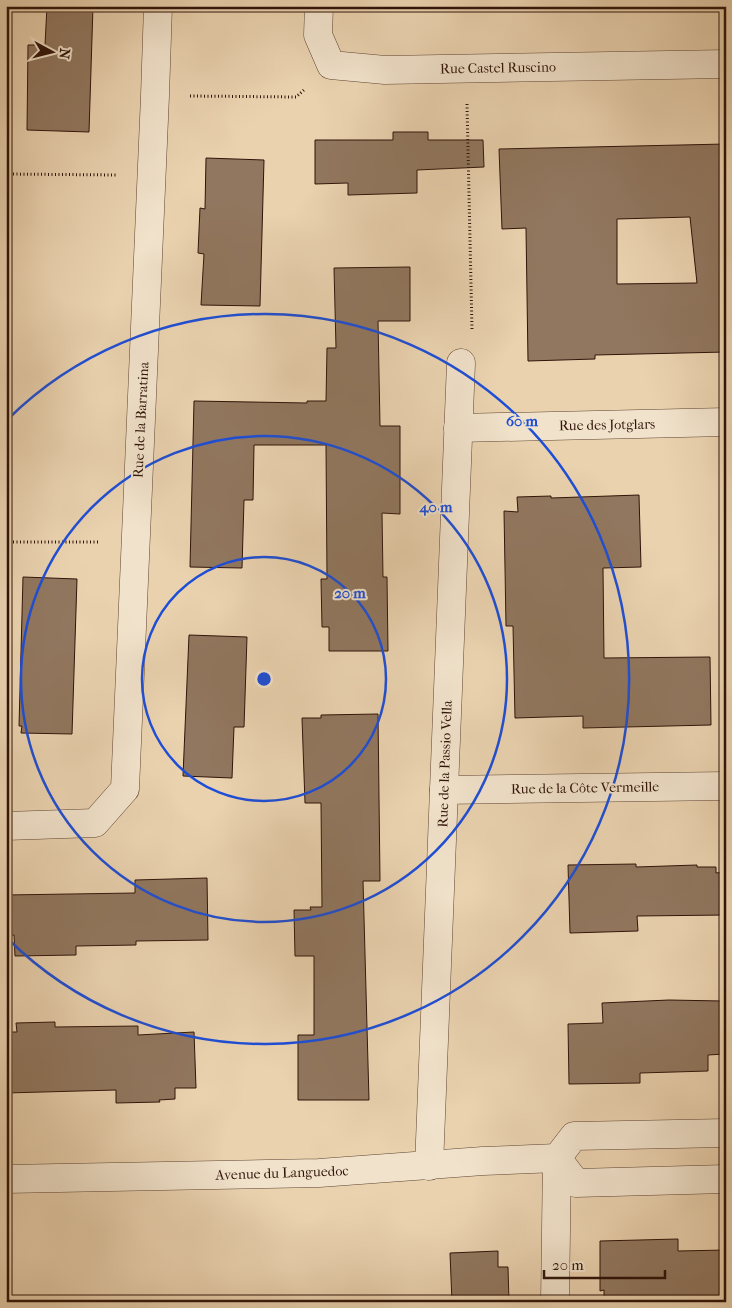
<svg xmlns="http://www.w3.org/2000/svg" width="732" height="1308" font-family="'IM FELL French Canon',serif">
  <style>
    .building { fill: #91775f; stroke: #301409; fill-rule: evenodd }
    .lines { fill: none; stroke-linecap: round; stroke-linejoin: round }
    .street-casing { stroke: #5e4432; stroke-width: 29 }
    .path { stroke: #301409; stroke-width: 3; stroke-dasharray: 1 2.5; stroke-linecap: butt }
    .street { stroke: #f1e2cb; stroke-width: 28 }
    .ring { fill: none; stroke: #1d4ed8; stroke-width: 2.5 }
    .labels { text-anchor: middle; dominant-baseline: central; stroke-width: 4; stroke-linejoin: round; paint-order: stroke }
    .street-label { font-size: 14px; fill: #301409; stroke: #f1e2cb }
    .centre { fill: #1d4ed8; stroke: #f1e2cb; stroke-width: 2.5 }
    .ring-label { font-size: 15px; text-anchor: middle; font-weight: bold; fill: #1d4ed8; stroke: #f1e2cb; stroke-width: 4; stroke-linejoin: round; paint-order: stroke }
  </style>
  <rect width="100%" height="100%" fill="#ead2af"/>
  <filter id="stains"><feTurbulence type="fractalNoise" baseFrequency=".004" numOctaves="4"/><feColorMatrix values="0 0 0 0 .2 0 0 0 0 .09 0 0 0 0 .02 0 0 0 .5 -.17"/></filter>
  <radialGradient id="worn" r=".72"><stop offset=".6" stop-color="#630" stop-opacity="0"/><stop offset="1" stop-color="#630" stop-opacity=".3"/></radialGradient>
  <!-- building -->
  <g class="building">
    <polygon points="47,6 93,6 89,132 27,130 28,45 45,45"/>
    <polygon points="393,132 428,132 428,140 483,140 484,167 417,170 417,193 348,195 348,183 315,184 315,140 393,140"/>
    <path d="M726,144V352L595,355V359L528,361L526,228L502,229L499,149ZM690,217L697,283L617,284V219Z"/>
    <polygon points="206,158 264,160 260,306 201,305 204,254 198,253 200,208 205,209"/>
    <polygon points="410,267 410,321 378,321 380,426 400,426 400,514 382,513 383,577 387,577 388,651 329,651 329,627 322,627 321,579 327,579 326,445 254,445 253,500 244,500 242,568 190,567 194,401 307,403 307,401 326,401 327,348 336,348 334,268"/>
    <polygon points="639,495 641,567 603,568 604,658 710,657 711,725 583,728 583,716 515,718 513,626 506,626 504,511 518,512 517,497 551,496 551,498"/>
    <polygon points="23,577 77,579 72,734 21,733 22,726 19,726"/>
    <polygon points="189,635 247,637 244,727 234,727 232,778 183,776"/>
    <polygon points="378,714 380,881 363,881 369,1100 298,1100 298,1035 314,1035 314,956 295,956 294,910 311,910 310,907 322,907 321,803 305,803 302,718 321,718 321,715"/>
    <polygon points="636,864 636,867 697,865 697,867 716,867 716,873 726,872 726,915 637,916 638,931 570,933 568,865"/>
    <polygon points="207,878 208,940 136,941 136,945 76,946 76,955 15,956 14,935 6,935 6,895 135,893 135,880"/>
    <polygon points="669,1000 722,1001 724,1054 708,1055 708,1071 640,1073 640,1083 569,1084 568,1024 603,1023 602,1003"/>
    <polygon points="55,1022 55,1027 138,1026 138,1035 194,1032 196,1088 175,1088 175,1099 159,1100 160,1102 116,1103 116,1090 6,1093 6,1032 17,1032 16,1023"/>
    <polygon points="678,1239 678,1251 726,1250 726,1302 604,1302 604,1290 600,1291 600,1241"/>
    <polygon points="498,1251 498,1267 508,1267 509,1302 452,1302 450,1253"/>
  </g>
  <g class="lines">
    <!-- street casing -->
    <g class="street-casing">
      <g id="street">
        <polyline points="319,6 318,35 331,65 385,70 726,64"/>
        <polyline points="458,428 726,422"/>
        <polyline points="444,790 726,786"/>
        <polyline points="6,826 95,823 125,789 155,96 158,6"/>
        <polyline points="557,1158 576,1183 726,1179"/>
        <polyline points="557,1158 574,1136 726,1133"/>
        <polyline points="429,1166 461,363"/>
        <polyline points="6,1179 319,1173 483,1161 557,1158"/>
        <polyline points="555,1302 557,1158"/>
      </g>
    </g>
    <!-- path -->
    <g class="path">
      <polyline points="190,96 296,97 305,89"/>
      <polyline points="467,104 472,330"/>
      <polyline points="6,174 116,175"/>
      <polyline points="6,542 100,542"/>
    </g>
    <!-- street -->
    <use href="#street" class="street"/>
  </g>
  <!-- distance rings -->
  <g class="ring">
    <circle cx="264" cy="679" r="122"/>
    <circle cx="264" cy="679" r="243"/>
    <path d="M8 419A365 365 0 1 1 8 939"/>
  </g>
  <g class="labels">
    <!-- street labels -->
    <g class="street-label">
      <text transform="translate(498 68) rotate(-1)">Rue Castel Ruscino</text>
      <text transform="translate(141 420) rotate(-87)">Rue de la Barratina</text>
      <text transform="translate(607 425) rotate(-1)">Rue des Jotglars</text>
      <text transform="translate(445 764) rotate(-88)">Rue de la Passio Vella</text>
      <text transform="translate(585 788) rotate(-1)">Rue de la Côte Vermeille</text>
      <text transform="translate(282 1173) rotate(-2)">Avenue du Languedoc</text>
    </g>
  </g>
  <circle cx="264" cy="679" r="8" class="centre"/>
  <g class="ring-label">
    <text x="522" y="426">60 m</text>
    <text x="436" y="512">40 m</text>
    <text x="350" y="598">20 m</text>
  </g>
  <!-- margin -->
  <rect width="732" height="1308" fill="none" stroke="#ead2af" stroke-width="25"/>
  <rect x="8" y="8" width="717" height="1293" fill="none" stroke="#301409" stroke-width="2.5"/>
  <rect x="12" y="12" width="707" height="1283" fill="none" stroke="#301409"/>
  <!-- north arrow -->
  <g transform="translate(52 52) rotate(97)" stroke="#f1e2cb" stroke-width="4" paint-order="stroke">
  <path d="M0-4L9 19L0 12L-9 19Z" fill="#301409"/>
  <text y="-8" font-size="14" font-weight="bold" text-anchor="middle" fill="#301409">N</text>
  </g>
  <!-- scale -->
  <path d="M544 1270v8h121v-8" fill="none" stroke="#301409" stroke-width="2.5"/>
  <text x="552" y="1270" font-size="15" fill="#301409" stroke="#f1e2cb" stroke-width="4" paint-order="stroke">20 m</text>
  <rect width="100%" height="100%" filter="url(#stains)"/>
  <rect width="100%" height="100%" fill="url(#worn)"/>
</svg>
